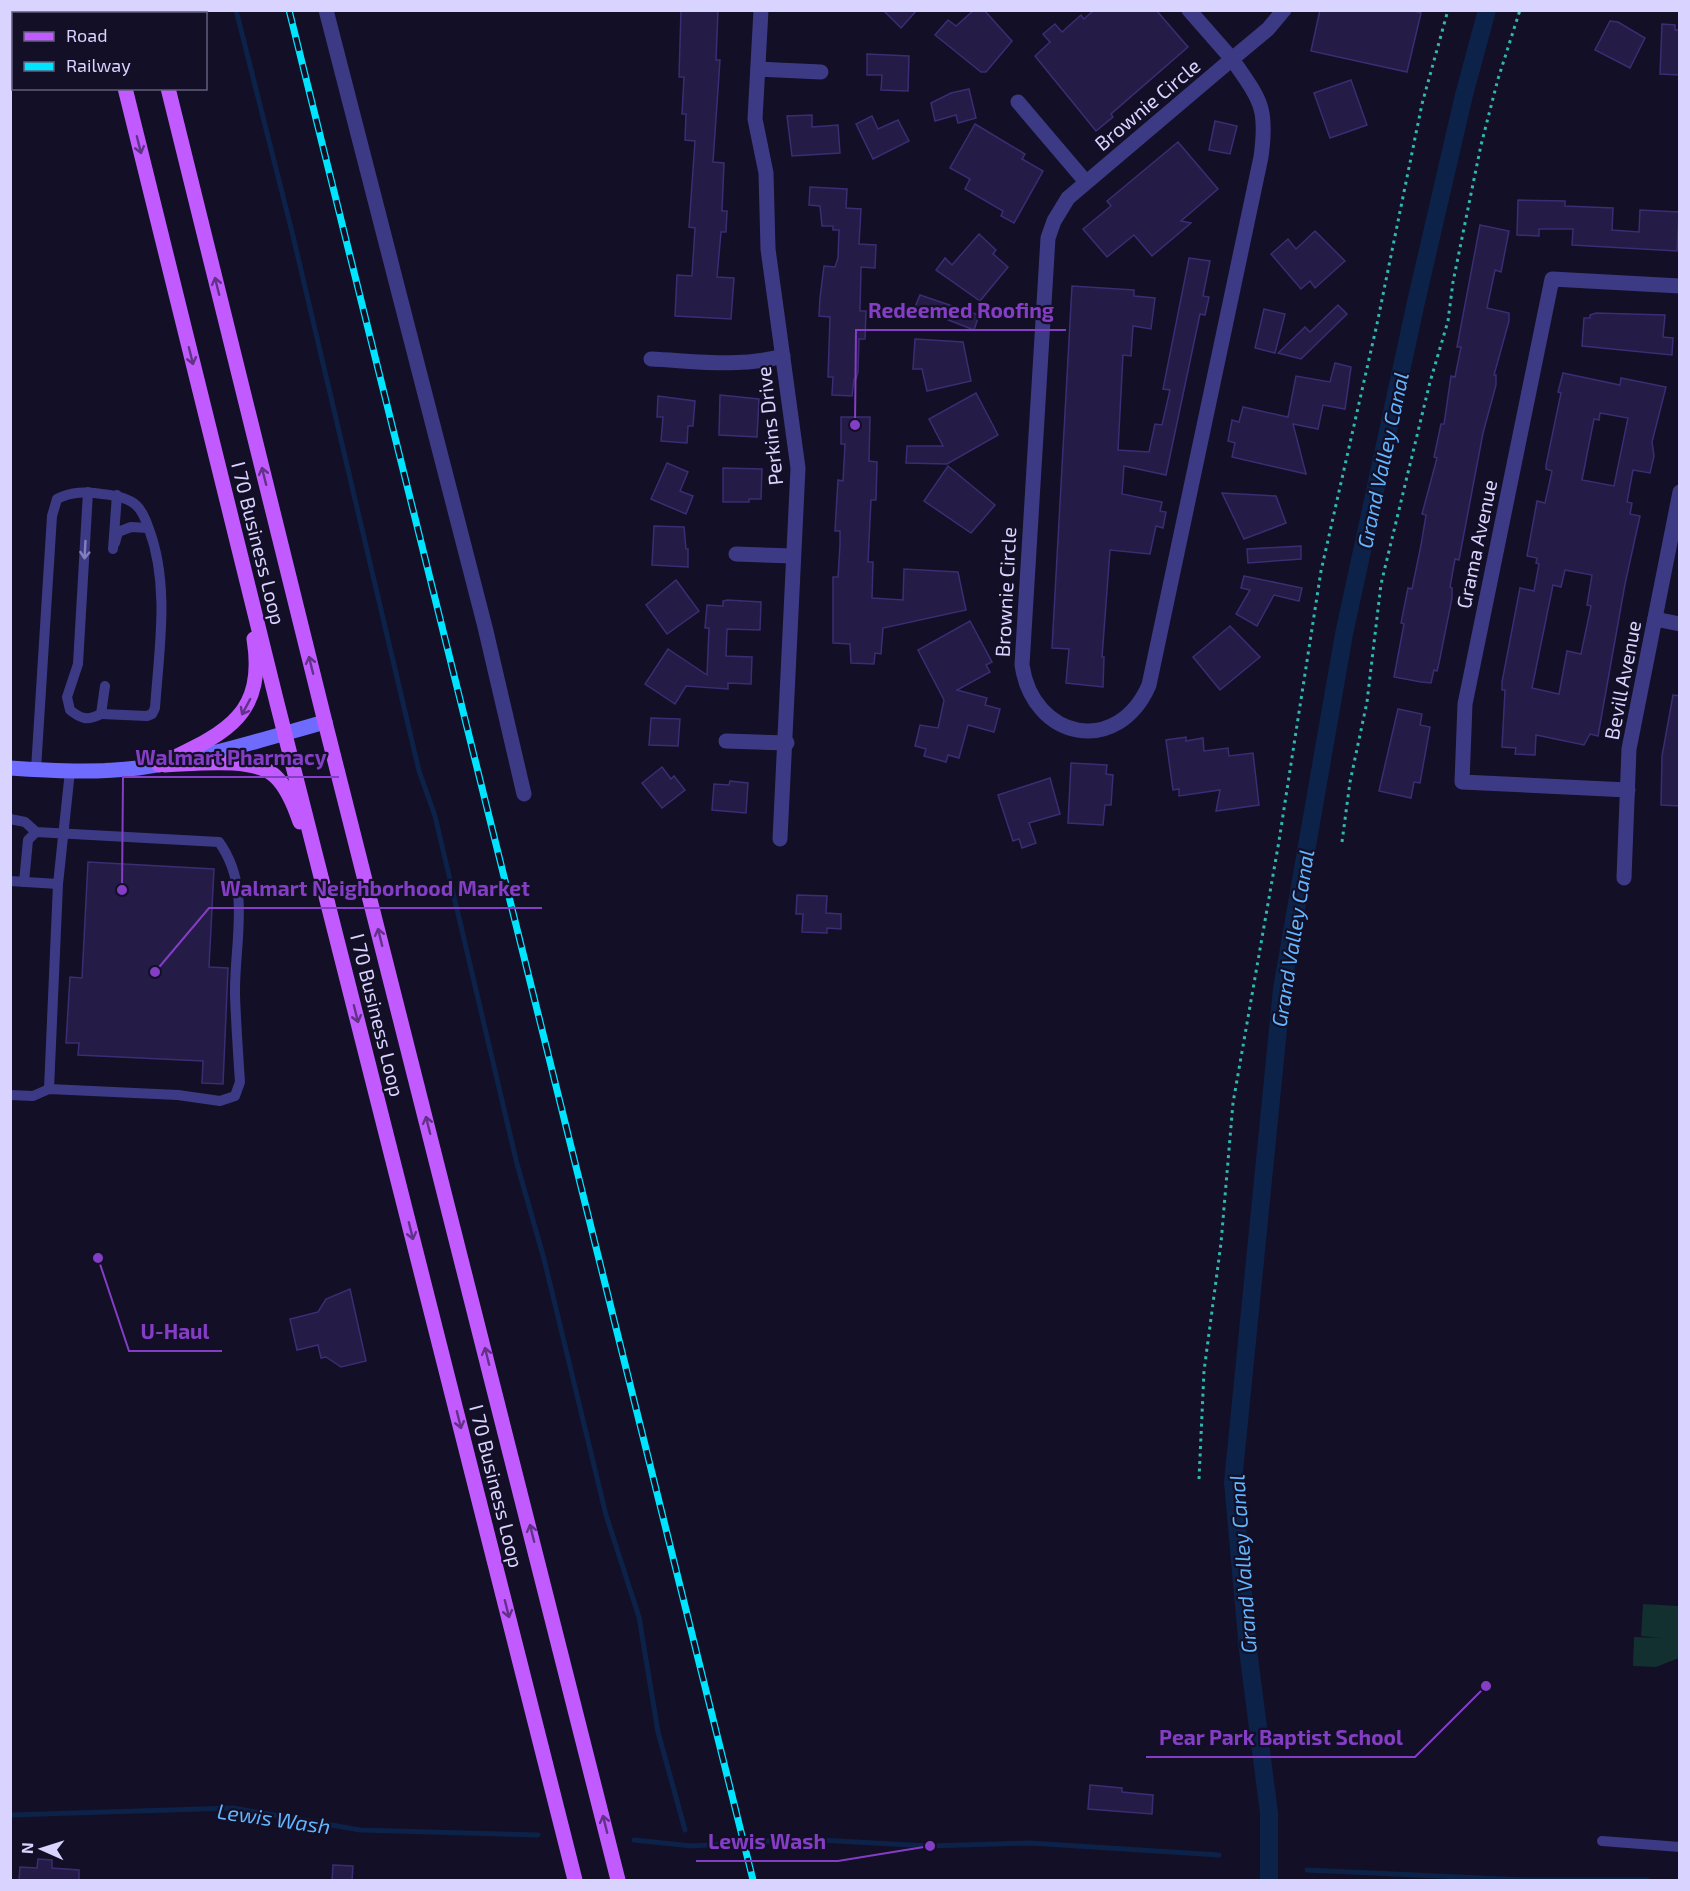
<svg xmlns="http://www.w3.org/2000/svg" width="1690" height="1891" font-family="'Exo 2',sans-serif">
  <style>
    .green { fill: #12302f }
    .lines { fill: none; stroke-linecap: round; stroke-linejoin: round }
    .stream { stroke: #0c2248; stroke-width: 5 }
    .canal { stroke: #0c2248; stroke-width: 18 }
    .building { fill: #241b47; stroke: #3b2d73; stroke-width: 1.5; fill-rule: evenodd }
    .path { stroke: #2fb8b0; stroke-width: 3; stroke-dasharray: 3 4.5; stroke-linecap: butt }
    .lane { stroke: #3d3a85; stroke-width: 10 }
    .street { stroke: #3d3a85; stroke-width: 15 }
    .secondary { stroke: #6f6bff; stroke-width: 15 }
    .primary { stroke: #c25bff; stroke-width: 15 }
    .rail-casing { stroke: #00e5ff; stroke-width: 7 }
    .rail { stroke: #130f26; stroke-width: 4.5; stroke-dasharray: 14; stroke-linecap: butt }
    .oneway { stroke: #623188 }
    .oneway2 { stroke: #837fbc }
    .labels { text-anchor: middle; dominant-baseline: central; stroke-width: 4.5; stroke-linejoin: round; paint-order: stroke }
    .street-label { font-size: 20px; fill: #d9d4ff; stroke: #130f26 }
    .water-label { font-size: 21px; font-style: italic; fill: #62b6ff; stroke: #130f26 }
    .leader { fill: none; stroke: #843dc5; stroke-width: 2 }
    .callout-dot { fill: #843dc5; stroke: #130f26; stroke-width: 2 }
    .callout-label { font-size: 21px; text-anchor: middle; font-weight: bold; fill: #843dc5; stroke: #130f26; stroke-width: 4.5; stroke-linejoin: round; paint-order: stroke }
  </style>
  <rect width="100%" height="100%" fill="#130f26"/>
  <!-- green -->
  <polygon class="green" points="1643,1604 1679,1606 1679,1658 1656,1667 1633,1666 1634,1637 1661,1638 1641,1636"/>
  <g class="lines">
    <!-- stream -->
    <g class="stream">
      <polyline points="236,10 293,236 419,771 435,816 517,1164 544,1259 606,1515 639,1617 658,1732 685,1830"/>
      <polyline points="10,1815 233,1808 360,1830 538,1835"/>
      <polyline points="634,1840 692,1846 800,1839 930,1846 1030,1843 1219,1855"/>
      <polyline points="1307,1870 1524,1880 1648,1880"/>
    </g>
    <!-- canal -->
    <polyline class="canal" points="1269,1880 1269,1813 1248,1650 1233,1482 1282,989 1344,634 1416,302 1464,95 1487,10"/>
  </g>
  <!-- building -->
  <g class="building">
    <polygon points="681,10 718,10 716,60 720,60 713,162 724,163 722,211 727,211 726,232 721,232 717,277 734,278 731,319 675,316 677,275 692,276 695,228 689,227 695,141 685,140 686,114 682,114 684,77 679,77"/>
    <polygon points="883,10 917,10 901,28"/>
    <polygon points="974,10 984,10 1012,41 986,72 981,72 935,35 948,20 956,26"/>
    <polygon points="1094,10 1156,10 1188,47 1111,114 1113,117 1096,131 1035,56 1050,42 1043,34 1055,24 1062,32 1081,15 1084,19"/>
    <polygon points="1320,10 1411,10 1421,13 1407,72 1311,51"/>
    <polygon points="1610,21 1618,22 1645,38 1630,68 1595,50"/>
    <polygon points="1662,24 1675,25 1675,30 1680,30 1680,75 1660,74"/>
    <polygon points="867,54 909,56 908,91 881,90 882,75 867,75"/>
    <polygon points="1351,80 1367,125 1330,138 1314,93"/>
    <polygon points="969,89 976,118 958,123 956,115 935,121 931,103 951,93"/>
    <polygon points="812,115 812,127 838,125 840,153 792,156 787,116"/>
    <polygon points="872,116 878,129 898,120 909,141 873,159 856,124"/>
    <polygon points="1215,121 1237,126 1230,154 1209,150"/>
    <polygon points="975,124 1025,154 1022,159 1043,171 1014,223 1001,216 1003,211 965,189 970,179 950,168"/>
    <polygon points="1178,142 1218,189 1181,221 1191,223 1152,256 1134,235 1107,257 1083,229 1111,206 1107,201"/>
    <polygon points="810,187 847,189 846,208 861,209 859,244 876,245 875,268 861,267 860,311 866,311 865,339 859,339 858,372 856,379 854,379 852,396 832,395 833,377 828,377 830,317 819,316 820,298 824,266 835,267 838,258 839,230 833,230 833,226 822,226 820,206 809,205"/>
    <polygon points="1518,200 1565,201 1565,206 1613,208 1612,230 1639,232 1640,210 1679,212 1677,251 1572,245 1573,229 1539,229 1539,236 1517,235"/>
    <polygon points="1480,225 1509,231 1501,272 1495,270 1487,308 1509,313 1509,321 1494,375 1496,375 1496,385 1483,433 1459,560 1455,559 1450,587 1452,588 1452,598 1439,663 1437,671 1434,670 1431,683 1421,682 1394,677 1404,624 1401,623 1408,588 1412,589 1421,545 1426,515 1422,514 1437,458 1434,457 1441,424 1444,424 1451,376 1455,377 1461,347 1457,347"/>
    <polygon points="1315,231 1345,261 1315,288 1310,281 1301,289 1271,254 1288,239 1296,249"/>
    <polygon points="979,234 996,250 993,254 1008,267 980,301 936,270 945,258 952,265"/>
    <polygon points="1189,258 1210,261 1203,296 1209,297 1205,315 1200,314 1166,475 1124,466 1122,494 1162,502 1160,511 1166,512 1163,528 1156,526 1150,554 1110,550 1102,657 1104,657 1103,687 1066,683 1069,649 1052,648 1072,286 1134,290 1134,296 1155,298 1151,329 1133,326 1131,356 1123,355 1118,450 1149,452 1155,424 1162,425 1170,390 1163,389"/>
    <polygon points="920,295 979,315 974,330 915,307"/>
    <polygon points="1338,305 1347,314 1301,359 1278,353 1305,327 1310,332"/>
    <polygon points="1264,309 1285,314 1275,353 1255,348"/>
    <polygon points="1596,313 1665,315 1663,337 1673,338 1672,355 1582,346 1584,318 1590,318 1590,315"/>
    <polygon points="915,339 963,342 971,381 927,391 922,369 913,369"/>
    <polygon points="1335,363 1351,367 1345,409 1323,405 1318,429 1293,424 1306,474 1232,457 1235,443 1228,441 1232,420 1239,422 1243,407 1288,417 1296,376 1330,382"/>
    <path d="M1563,373L1620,385L1621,378L1666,387L1652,442L1654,456L1650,473L1633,470L1627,502L1632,503L1630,514L1640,516L1625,584L1598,736L1590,734L1584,745L1536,735L1535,755L1515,754L1516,748L1502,747L1505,690H1502V682L1520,588L1534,591L1539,564L1536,563L1537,558L1527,556L1537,501L1545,503L1552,471L1546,469V465L1561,393L1558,392ZM1600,413L1628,418L1614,486L1582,480L1594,419L1599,420ZM1565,570L1592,575L1587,605L1591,606L1581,654L1567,651L1559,694L1532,688L1553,585L1561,587Z"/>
    <polygon points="976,393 998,435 947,464 906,463 907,446 943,446 929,419"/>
    <polygon points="720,395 759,399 757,437 719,435"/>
    <polygon points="658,396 695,401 693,426 688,426 687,443 661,441 663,417 657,417"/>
    <polygon points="841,417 870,417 869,461 877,462 876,500 871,500 868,562 873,562 872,598 903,600 904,569 958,572 966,610 883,628 881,654 875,653 874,664 851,663 850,644 833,643 833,577 838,577 840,545 840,531 835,531 836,513 838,480 843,481 845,444 841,444"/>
    <polygon points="667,463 688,472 680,491 693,496 686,514 651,499"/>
    <polygon points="948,466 995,505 971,533 924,501"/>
    <polygon points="723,468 762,469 761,499 749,499 749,502 723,502"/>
    <polygon points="1222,493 1276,496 1286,523 1244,539"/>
    <polygon points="654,526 684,527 686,549 688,549 688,567 652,565"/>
    <polygon points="1301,546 1301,559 1248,563 1247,549"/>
    <polygon points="1244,576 1302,588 1299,601 1274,595 1257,626 1236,614 1250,590 1241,588"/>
    <polygon points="676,580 699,611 667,634 646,605"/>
    <polygon points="727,600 761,602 760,630 727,629 726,656 752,657 751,684 728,683 728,689 686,686 675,704 645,684 668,649 707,675 709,628 705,628 707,605 723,606 723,601"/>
    <polygon points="970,621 992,662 986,665 990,672 957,690 987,698 985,705 1000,709 994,732 968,725 959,758 948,755 946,762 924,756 926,749 915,746 920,725 938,728 944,700 918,650"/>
    <polygon points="1230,626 1260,657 1220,690 1193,657"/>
    <polygon points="1673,695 1680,696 1680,806 1661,805 1662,756"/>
    <polygon points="1398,709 1422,714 1420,725 1430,727 1420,783 1414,782 1411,798 1379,791"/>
    <polygon points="651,718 680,719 678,746 649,745"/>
    <polygon points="1186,737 1186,741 1203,738 1204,751 1228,748 1229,756 1253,753 1259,805 1216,811 1220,790 1179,796 1179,789 1173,790 1166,740"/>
    <polygon points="1071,763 1107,765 1106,774 1113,775 1111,805 1105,805 1103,825 1068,823"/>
    <polygon points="662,767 671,779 674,776 685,790 662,808 642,783"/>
    <polygon points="1050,778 1060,814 1029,823 1036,843 1022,848 1019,839 1013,841 998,795"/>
    <polygon points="730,781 748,783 746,813 712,810 714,784 729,785"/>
    <polygon points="88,862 214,869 209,967 228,968 223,1084 202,1083 203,1061 78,1055 79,1043 66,1043 70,977 82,978"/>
    <polygon points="797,895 827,896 826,913 841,914 841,929 827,928 827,933 802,932 803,914 796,914"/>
    <polygon points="350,1289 366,1361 341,1367 326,1357 321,1358 318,1345 297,1350 290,1319 318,1312 326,1299"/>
    <polygon points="1090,1785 1122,1788 1122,1792 1153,1795 1152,1814 1088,1809"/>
    <polygon points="38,1859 52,1860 52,1868 79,1870 79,1881 19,1881 20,1867 37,1868"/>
    <polygon points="333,1865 353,1866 352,1881 332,1881"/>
  </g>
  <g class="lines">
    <!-- path -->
    <g class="path">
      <polyline points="1342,842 1350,782 1367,702 1381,584 1430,382 1448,321 1453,282 1481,145 1498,79 1520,10"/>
      <polyline points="1199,1479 1204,1371 1221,1243 1233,1103 1279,841 1321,571 1377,324 1422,104 1448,10"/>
    </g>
    <!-- lane -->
    <g class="lane">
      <path d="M88,492L78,664L67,697L70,710C81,719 87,721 101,714L105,686"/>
      <polyline points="115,543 118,532 131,527 148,528"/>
      <polyline points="113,549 117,495"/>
      <path d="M36,769L52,516L57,499C72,491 85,492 102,494C113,495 127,497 136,505C143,511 146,521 149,529C170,586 159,649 155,708L152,714L147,716L101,714"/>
      <path d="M10,819L25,822L36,832L219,842C252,888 234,942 235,995C236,1024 238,1053 240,1082L235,1096L220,1101L178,1095L49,1089L33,1096L10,1095"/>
      <polyline points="10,881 58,884"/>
      <polyline points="24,882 28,840 36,832"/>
      <polyline points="49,1089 58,884 70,771"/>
      <polyline points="1602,1841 1680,1847"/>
    </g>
    <!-- street -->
    <g class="street">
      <polyline points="326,10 485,627 524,794"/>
      <polyline points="761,10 755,119 766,173 768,249 798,468 780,839"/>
      <polyline points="1189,10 1232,59 1268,29 1284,10"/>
      <path d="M1232,59C1260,100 1268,106 1261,157L1149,685C1118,757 1033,740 1022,665L1048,238L1054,221L1068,198Z"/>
      <polyline points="758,69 821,72"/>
      <polyline points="1018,102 1086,182"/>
      <path d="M651,359C695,361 740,368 783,356"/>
      <polyline points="736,554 793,556"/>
      <polyline points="1655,619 1680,624"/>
      <polyline points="726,741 787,743"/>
      <polyline points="1628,790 1462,782 1465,704 1552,279 1680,286"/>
      <polyline points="1624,878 1629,749 1680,492"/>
    </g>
    <!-- secondary -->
    <path class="secondary" d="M10,768C53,771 96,773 138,768C202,759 264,739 325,722"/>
    <!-- primary -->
    <g class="primary">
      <polyline points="106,10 106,14"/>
      <polyline points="149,10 150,14"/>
      <polyline points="125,88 276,699 575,1880"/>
      <polyline points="168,88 325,722 618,1880"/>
      <path d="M159,765C220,735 267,719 254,639"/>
      <path d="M165,765C193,764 254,756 275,776C287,787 295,807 300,822"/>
    </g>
    <!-- rail casing -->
    <g class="rail-casing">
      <polyline id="rail" points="289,10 753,1880"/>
    </g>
    <!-- rail -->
    <use href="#rail" class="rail"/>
  </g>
  <!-- one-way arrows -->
  <defs><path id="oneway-shaft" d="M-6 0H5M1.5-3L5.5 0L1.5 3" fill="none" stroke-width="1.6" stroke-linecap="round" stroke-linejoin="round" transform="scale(1.5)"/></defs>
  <g class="oneway">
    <use href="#oneway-shaft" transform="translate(139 145) rotate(76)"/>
    <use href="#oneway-shaft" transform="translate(217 286) rotate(-104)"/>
    <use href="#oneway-shaft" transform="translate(191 356) rotate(76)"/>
    <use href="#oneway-shaft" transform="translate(264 476) rotate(-104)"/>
    <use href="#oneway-shaft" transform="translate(311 665) rotate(-104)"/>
    <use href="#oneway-shaft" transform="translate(246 707) rotate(118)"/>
    <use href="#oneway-shaft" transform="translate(380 937) rotate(-104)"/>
    <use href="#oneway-shaft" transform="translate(356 1014) rotate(76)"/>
    <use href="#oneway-shaft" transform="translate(428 1125) rotate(-104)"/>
    <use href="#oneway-shaft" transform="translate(411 1231) rotate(76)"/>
    <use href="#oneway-shaft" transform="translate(487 1356) rotate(-104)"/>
    <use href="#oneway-shaft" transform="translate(459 1420) rotate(76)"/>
    <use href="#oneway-shaft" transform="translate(532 1533) rotate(-104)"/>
    <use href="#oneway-shaft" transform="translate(507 1609) rotate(76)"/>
    <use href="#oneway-shaft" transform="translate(605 1824) rotate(-104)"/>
  </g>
  <use class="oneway2" href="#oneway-shaft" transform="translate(85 550) rotate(93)"/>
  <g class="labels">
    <!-- street labels -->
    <g class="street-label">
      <text transform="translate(1147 104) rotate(-40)">Brownie Circle</text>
      <text transform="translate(769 426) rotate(-96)">Perkins Drive</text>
      <text transform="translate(259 543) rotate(76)">I 70 Business Loop</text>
      <text transform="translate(1476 544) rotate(-78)">Grama Avenue</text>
      <text transform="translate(1005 592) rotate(-87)">Brownie Circle</text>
      <text transform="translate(1622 680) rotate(-79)">Bevill Avenue</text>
      <text transform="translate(378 1015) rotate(76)">I 70 Business Loop</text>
      <text transform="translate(497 1486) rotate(76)">I 70 Business Loop</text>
    </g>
    <!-- water labels -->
    <g class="water-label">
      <text transform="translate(1382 460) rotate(-78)">Grand Valley Canal</text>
      <text transform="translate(1292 938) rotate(-81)">Grand Valley Canal</text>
      <text transform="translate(1242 1564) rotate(-94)">Grand Valley Canal</text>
      <text transform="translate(274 1818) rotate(8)">Lewis Wash</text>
    </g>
  </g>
  <!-- callouts -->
  <path class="leader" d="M855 425L856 330H1066M122 890L123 777H339M155 972L209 908H542M98 1258L129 1351H222M1486 1686L1415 1757H1146M930 1846L838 1861H696"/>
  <g class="callout-dot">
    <circle cx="855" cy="425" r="6"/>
    <circle cx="122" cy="890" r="6"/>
    <circle cx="155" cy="972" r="6"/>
    <circle cx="98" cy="1258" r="6"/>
    <circle cx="1486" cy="1686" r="6"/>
    <circle cx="930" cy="1846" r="6"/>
  </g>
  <g class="callout-label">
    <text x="961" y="318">Redeemed Roofing</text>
    <text x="231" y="765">Walmart Pharmacy</text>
    <text x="375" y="896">Walmart Neighborhood Market</text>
    <text x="175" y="1339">U-Haul</text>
    <text x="1281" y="1745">Pear Park Baptist School</text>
    <text x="767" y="1849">Lewis Wash</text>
  </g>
  <!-- border -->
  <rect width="1690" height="1891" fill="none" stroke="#d9d4ff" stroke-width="24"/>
  <!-- legend -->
  <rect x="12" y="12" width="195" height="78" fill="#130f26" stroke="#625e7d" stroke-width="1.5"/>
  <rect x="24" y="32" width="30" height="9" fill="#c25bff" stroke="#625e7d" stroke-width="1.5"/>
  <text x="66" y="42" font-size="18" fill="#d9d4ff">Road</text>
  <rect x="24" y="62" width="30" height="9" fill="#00e5ff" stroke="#625e7d" stroke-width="1.5"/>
  <text x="66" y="72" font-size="18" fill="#d9d4ff">Railway</text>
  <!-- north arrow -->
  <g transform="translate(42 1849) rotate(273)" stroke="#130f26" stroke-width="4.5" paint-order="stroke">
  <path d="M0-4.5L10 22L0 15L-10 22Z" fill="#d9d4ff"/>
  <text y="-9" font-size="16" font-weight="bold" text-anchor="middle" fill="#d9d4ff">N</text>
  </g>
</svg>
